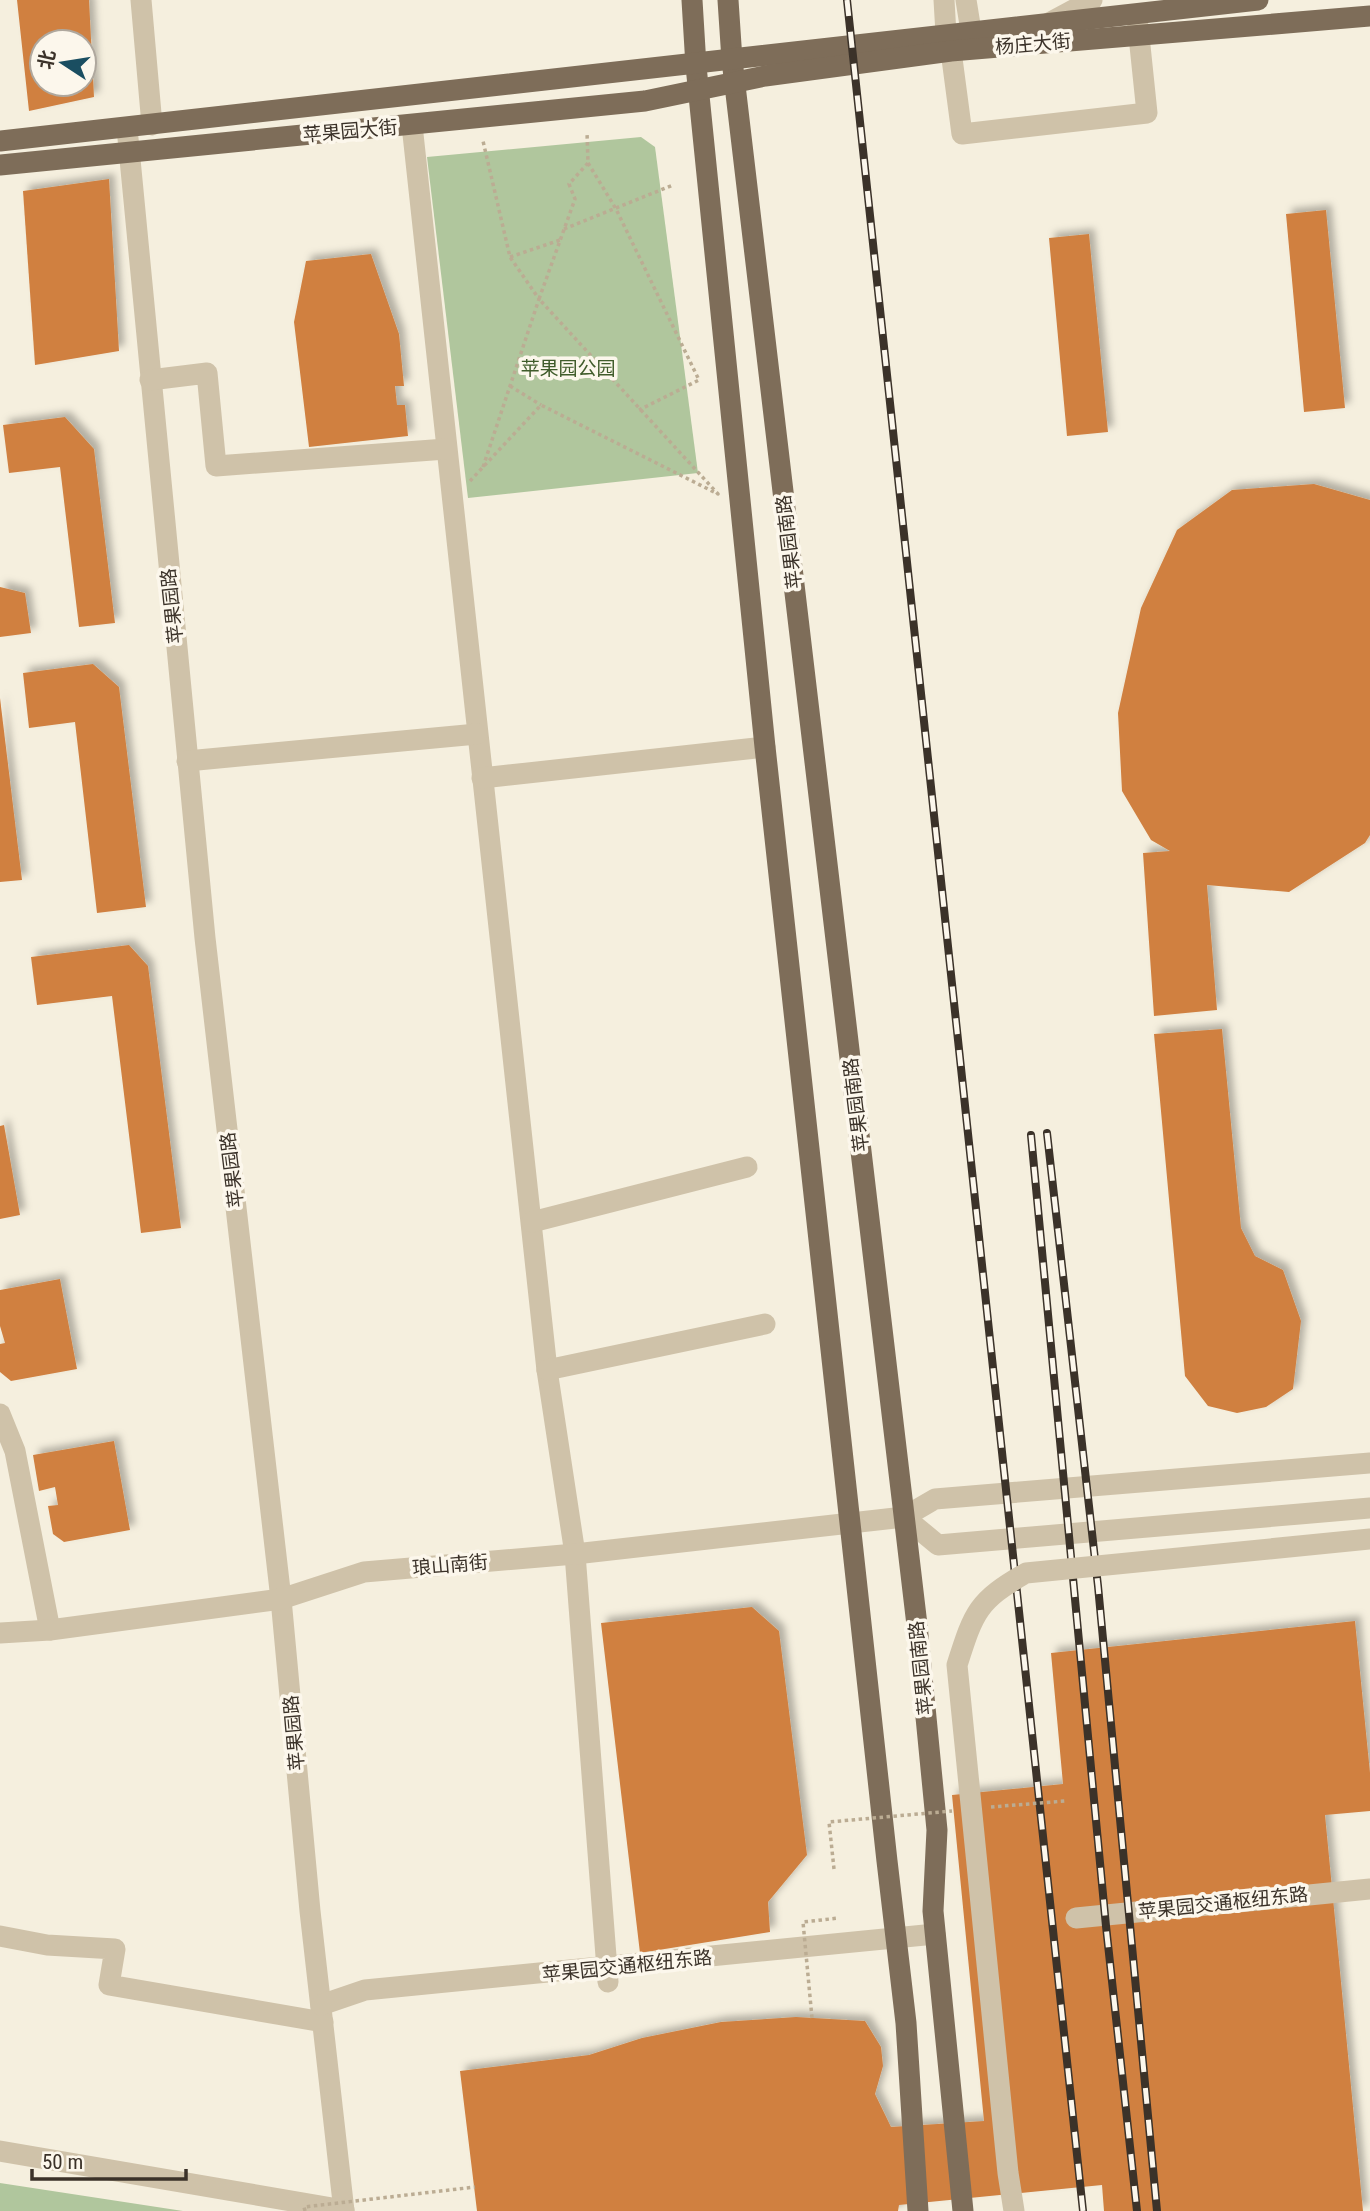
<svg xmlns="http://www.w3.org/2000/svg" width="1370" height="2211" font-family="'Roboto Condensed','Noto Sans SC',sans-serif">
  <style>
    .green { fill: #b0c69d }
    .building { fill: #d08041; fill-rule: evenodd; filter: url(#shadow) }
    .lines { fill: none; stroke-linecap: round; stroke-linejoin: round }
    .path { stroke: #bbac93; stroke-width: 3.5; stroke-dasharray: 3.5 3.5; stroke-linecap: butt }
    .minor { stroke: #cfc2a9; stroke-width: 21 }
    .major { stroke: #7e6d59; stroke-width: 21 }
    .rail-casing { stroke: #3b3229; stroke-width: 8 }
    .rail { stroke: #fcf7ec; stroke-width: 5; stroke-dasharray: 16; stroke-linecap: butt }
    .path-bridge { stroke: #bbac93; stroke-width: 3.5; stroke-dasharray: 3.5 3.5; stroke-linecap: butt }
    .minor-bridge { stroke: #cfc2a9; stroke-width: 21 }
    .labels { text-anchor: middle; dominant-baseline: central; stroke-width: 7; stroke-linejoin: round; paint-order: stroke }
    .street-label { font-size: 19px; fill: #3b3229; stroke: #fcf7ec }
    .park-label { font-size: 19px; fill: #405c2b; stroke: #fcf7ec }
  </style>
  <defs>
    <filter id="shadow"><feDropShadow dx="5.5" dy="-5.5" stdDeviation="3.5" flood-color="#0004"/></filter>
  </defs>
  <rect width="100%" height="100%" fill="#f5efde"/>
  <!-- green -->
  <g class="green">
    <polygon points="641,137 655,147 698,473 468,498 427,157"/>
    <polygon points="0,2183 183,2211 0,2211"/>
  </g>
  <!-- building -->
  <g class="building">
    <path d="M17,0H89L94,97L29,111ZM42,42H84V84H42Z"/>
    <polygon points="109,179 119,351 35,365 23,191"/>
    <polygon points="1326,210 1345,408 1304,412 1286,214"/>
    <polygon points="1089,234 1108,432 1067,436 1049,238"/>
    <polygon points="371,254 399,334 404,386 395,386 397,405 405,405 408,436 309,447 294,322 306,261"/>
    <polygon points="65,417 94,449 115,623 79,627 60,467 9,473 3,425"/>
    <polygon points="1314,484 1370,500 1370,835 1365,843 1289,892 1207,885 1217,1010 1154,1016 1143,853 1170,851 1151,840 1122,791 1118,713 1141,608 1177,530 1232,490"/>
    <polygon points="0,587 25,593 31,633 0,637"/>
    <polygon points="93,664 119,687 146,907 97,913 75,722 29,728 23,673"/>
    <polygon points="0,698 22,880 0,882"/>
    <polygon points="129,945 148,966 181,1228 141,1233 112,996 37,1005 31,957"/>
    <polygon points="1222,1029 1241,1228 1255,1256 1283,1270 1301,1321 1293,1389 1266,1407 1237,1413 1208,1406 1185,1376 1154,1034"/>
    <polygon points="4,1125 20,1215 0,1219 0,1126"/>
    <polygon points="60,1279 77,1369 11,1381 0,1372 0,1344 5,1343 0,1326 0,1290"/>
    <polygon points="114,1441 130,1530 64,1542 53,1534 48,1506 58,1505 55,1487 39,1491 33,1455"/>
    <polygon points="752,1607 779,1631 807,1855 768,1902 770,1932 640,1953 601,1623"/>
    <polygon points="1355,1621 1370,1773 1370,1811 1325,1815 1363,2211 1104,2211 1102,2185 899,2205 898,2211 477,2211 460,2071 589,2055 642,2038 721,2022 796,2017 865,2021 881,2047 883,2066 875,2094 891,2127 984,2121 952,1795 1063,1784 1051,1653"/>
  </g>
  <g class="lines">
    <!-- path -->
    <g class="path">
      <polyline points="588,163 616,209 699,380 639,410"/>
      <polyline points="564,229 673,185"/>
      <polyline points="510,257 560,240"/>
      <polyline points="510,386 541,405"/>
      <polyline points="483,467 539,299 510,257 483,141"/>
      <polyline points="470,481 541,405 718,494 539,299 575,199 569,184 588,163 587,132"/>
    </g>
    <!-- minor -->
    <g class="minor">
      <polyline points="141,0 152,125"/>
      <polyline points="944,0 946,34"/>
      <polyline points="966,0 971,31"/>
      <polyline points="1049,23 1092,0"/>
      <polyline points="951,51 962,134 1147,113 1137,17"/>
      <polyline points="412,125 547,1370 575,1554 608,1982"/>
      <polyline points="127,128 205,938 281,1599 310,1911 344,2211"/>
      <polyline points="150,380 207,373 216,466 446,449"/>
      <polyline points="187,761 477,734"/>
      <polyline points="482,778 765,747"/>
      <polyline points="532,1222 747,1167"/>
      <polyline points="547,1370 765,1324"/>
      <polyline points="0,1414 15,1451 50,1630"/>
      <polyline points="904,1517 938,1545 1370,1508"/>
      <polyline points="0,1633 50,1630 281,1599 364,1572 575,1554 904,1517 935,1499 1370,1463"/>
      <polyline points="1076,1918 1370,1889"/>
      <polyline points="0,1936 47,1945 115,1949 109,1985 323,2022"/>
      <polyline points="321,2005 365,1990 935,1934"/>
      <polyline points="0,2151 344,2210"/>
    </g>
    <!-- major -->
    <g class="major">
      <polyline points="692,0 696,66 765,747 887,1861 906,2023 918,2211"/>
      <polyline points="728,0 732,60 917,1625 937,1830 933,1911 963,2211"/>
      <polyline points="0,141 1258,0"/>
      <polyline points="0,165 645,101 765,76 951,51 1370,16"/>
    </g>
    <!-- rail casing -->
    <g class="rail-casing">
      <g id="rail">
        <polyline points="847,0 1083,2211"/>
        <polyline points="1047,1133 1098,1586 1157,2211"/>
        <polyline points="1031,1135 1106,1926 1137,2211"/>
      </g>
    </g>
    <!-- rail -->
    <use href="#rail" class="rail"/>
    <!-- path-bridge -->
    <g class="path-bridge">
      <polyline points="991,1807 1065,1801"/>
      <polyline points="834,1869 829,1822 952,1811"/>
      <polyline points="812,2018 803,1922 839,1918"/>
      <polyline points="305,2211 304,2207 475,2187"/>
    </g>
    <!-- minor-bridge -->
    <path class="minor-bridge" d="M1014,2211L1008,2173L957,1665C974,1612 977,1601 1026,1573L1370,1539"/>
  </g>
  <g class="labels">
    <!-- street labels -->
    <g class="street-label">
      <text transform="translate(1033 44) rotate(-5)">杨庄大街</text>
      <text transform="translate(350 131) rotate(-5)">苹果园大街</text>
      <text transform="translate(789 542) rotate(-97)">苹果园南路</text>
      <text transform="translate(172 606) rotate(-96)">苹果园路</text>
      <text transform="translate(856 1105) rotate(-97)">苹果园南路</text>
      <text transform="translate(232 1170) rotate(-97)">苹果园路</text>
      <text transform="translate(450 1565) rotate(-5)">琅山南街</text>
      <text transform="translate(921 1668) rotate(-96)">苹果园南路</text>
      <text transform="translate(294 1733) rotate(-95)">苹果园路</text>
      <text transform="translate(1223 1903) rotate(-6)">苹果园交通枢纽东路</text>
      <text transform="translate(627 1966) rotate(-6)">苹果园交通枢纽东路</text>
    </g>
    <!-- park labels -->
    <g class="park-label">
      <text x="568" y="368">苹果园公园</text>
    </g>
  </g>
  <!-- north arrow -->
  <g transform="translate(63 63) rotate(282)"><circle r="33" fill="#fcf7ec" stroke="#afa89e" stroke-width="2"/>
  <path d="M0-5L12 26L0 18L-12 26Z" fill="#1a4e61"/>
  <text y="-10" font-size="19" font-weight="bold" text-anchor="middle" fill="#3b3229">北</text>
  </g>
  <!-- scale -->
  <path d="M32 2169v10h154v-10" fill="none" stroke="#3b3229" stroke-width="3.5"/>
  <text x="42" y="2169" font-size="21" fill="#3b3229" stroke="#fcf7ec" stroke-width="5" paint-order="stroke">50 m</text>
</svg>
